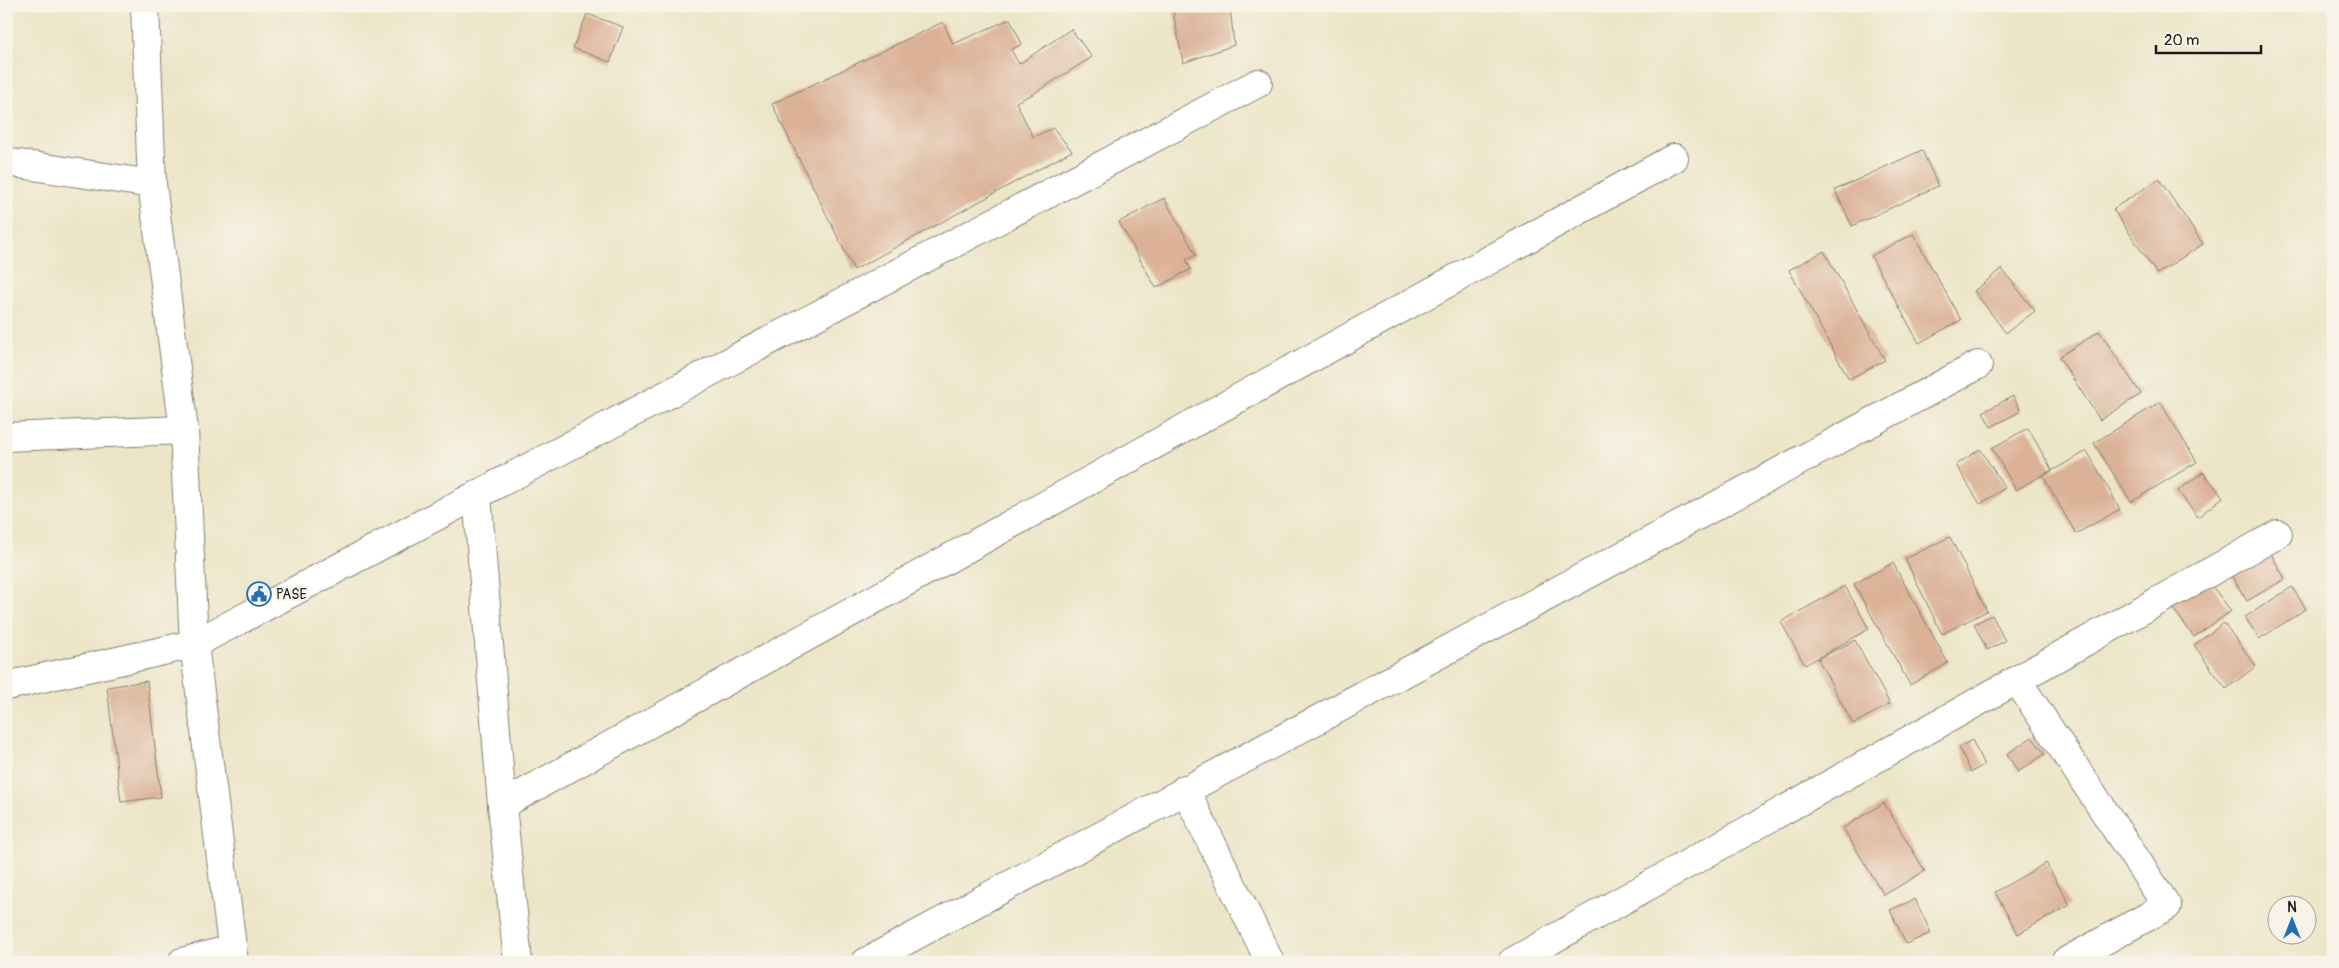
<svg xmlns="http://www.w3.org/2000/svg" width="2339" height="968" font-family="Pangolin,sans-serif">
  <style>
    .building { fill: #dbb297 }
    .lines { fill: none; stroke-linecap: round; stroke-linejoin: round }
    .minor-casing { stroke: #848072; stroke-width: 30 }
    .minor { stroke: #fff; stroke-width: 28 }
    .labels { text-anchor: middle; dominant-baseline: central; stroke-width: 4.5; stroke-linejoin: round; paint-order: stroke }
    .poi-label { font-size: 14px; fill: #1c1c1c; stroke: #f7f3e8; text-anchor: start }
  </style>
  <rect width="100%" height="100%" fill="#f7f3e8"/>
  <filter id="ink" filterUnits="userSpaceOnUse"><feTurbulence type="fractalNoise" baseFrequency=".02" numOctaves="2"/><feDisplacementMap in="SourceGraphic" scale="10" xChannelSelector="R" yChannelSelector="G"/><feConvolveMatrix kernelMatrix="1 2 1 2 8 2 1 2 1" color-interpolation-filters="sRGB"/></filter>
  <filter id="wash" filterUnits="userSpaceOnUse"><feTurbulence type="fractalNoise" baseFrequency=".0096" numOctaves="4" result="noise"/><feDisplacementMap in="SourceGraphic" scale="20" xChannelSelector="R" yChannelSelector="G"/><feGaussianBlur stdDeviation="1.12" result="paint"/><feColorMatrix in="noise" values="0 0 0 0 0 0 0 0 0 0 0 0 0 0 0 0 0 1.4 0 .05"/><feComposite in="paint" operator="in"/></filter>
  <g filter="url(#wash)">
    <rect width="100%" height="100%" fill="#ece5c7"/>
    <g id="blocks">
      <!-- building -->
      <g class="building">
        <polygon points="1172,6 1230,6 1234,45 1183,63"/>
        <polygon points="587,14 623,27 610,62 573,48"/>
        <polygon points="1010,19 1022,44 1011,50 1019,64 1071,29 1092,57 1033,94 1016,102 1033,137 1053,128 1072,151 854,270 772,104 943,22 953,44"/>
        <polygon points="1922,150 1938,186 1852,226 1835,190"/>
        <polygon points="2159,179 2203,244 2157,274 2113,209"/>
        <polygon points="1164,198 1196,255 1186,260 1191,269 1156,288 1119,222"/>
        <polygon points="1913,234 1961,320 1919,343 1871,256"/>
        <polygon points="1824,251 1885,360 1849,379 1789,270"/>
        <polygon points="2002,269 2035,311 2006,333 1974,291"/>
        <polygon points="2099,331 2141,394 2100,420 2059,357"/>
        <polygon points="2013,396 2021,411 1991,427 1983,412"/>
        <polygon points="2160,402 2197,462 2131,502 2094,443"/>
        <polygon points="2028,428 2052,470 2016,490 1992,448"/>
        <polygon points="1980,449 2005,488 1980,504 1956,465"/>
        <polygon points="2087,451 2120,509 2076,534 2043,476"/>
        <polygon points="2203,472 2223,497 2198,517 2178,491"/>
        <polygon points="1950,537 1987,611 1942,634 1905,559"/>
        <polygon points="2270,552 2285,579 2247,601 2231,575"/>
        <polygon points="1893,563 1948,663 1910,685 1854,584"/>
        <polygon points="2206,578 2231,611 2194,637 2170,604"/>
        <polygon points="1845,586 1869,629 1805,665 1781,622"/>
        <polygon points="2292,587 2306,609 2259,639 2245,617"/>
        <polygon points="1992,615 2005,641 1987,650 1974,624"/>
        <polygon points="2224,623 2256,666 2226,689 2194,645"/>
        <polygon points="1855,640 1890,704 1853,724 1818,659"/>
        <polygon points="147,681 161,797 121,802 107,687"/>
        <polygon points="2032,737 2045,754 2018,772 2007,754"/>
        <polygon points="1972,740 1984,765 1971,772 1959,747"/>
        <polygon points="1884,803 1925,871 1884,895 1843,828"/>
        <polygon points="2046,863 2070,905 2018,934 1995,892"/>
        <polygon points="1915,899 1931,933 1906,944 1890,910"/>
      </g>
    </g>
  </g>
  <g filter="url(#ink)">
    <use href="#blocks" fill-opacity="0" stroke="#848072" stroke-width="1"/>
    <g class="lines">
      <!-- minor casing -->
      <g class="minor-casing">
        <g id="minor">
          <polyline points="145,6 152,184 184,430 194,644 234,962"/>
          <polyline points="6,162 152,184"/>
          <polyline points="6,437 184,430"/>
          <polyline points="477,495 502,805 518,962"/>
          <polyline points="2017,680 2167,906 2065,962"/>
          <polyline points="6,686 194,644 1258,83"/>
          <polyline points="1185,789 1270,962"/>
          <polyline points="502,805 1674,158"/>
          <polyline points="182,962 232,949"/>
          <polyline points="866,962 1978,365"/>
          <polyline points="1512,962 2278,534"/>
        </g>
      </g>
      <!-- minor -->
      <use href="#minor" class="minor"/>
    </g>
  </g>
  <!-- icons -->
  <defs>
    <g id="civic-ring" transform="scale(1.25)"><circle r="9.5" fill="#f7f3e8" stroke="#1f6fb2" stroke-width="1.5"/><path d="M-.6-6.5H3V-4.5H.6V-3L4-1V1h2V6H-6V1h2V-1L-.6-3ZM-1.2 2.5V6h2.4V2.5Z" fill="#1f6fb2"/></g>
  </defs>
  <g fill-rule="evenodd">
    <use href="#civic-ring" x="259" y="594"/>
  </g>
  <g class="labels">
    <!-- poi labels -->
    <g class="poi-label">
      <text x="276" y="594">PASE</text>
    </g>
  </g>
  <!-- margin -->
  <rect width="2339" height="968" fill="none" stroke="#f7f3e8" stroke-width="25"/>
  <!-- north arrow -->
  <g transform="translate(2292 920)"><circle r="24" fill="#f7f3e8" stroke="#9f9d96"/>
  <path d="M0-4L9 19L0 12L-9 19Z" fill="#1f6fb2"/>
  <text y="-8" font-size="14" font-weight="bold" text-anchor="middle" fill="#1c1c1c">N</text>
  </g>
  <!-- scale -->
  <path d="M2156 45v8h105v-8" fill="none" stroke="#1c1c1c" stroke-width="2.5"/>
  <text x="2164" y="45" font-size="15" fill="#1c1c1c" stroke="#f7f3e8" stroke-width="4" paint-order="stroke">20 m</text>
</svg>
